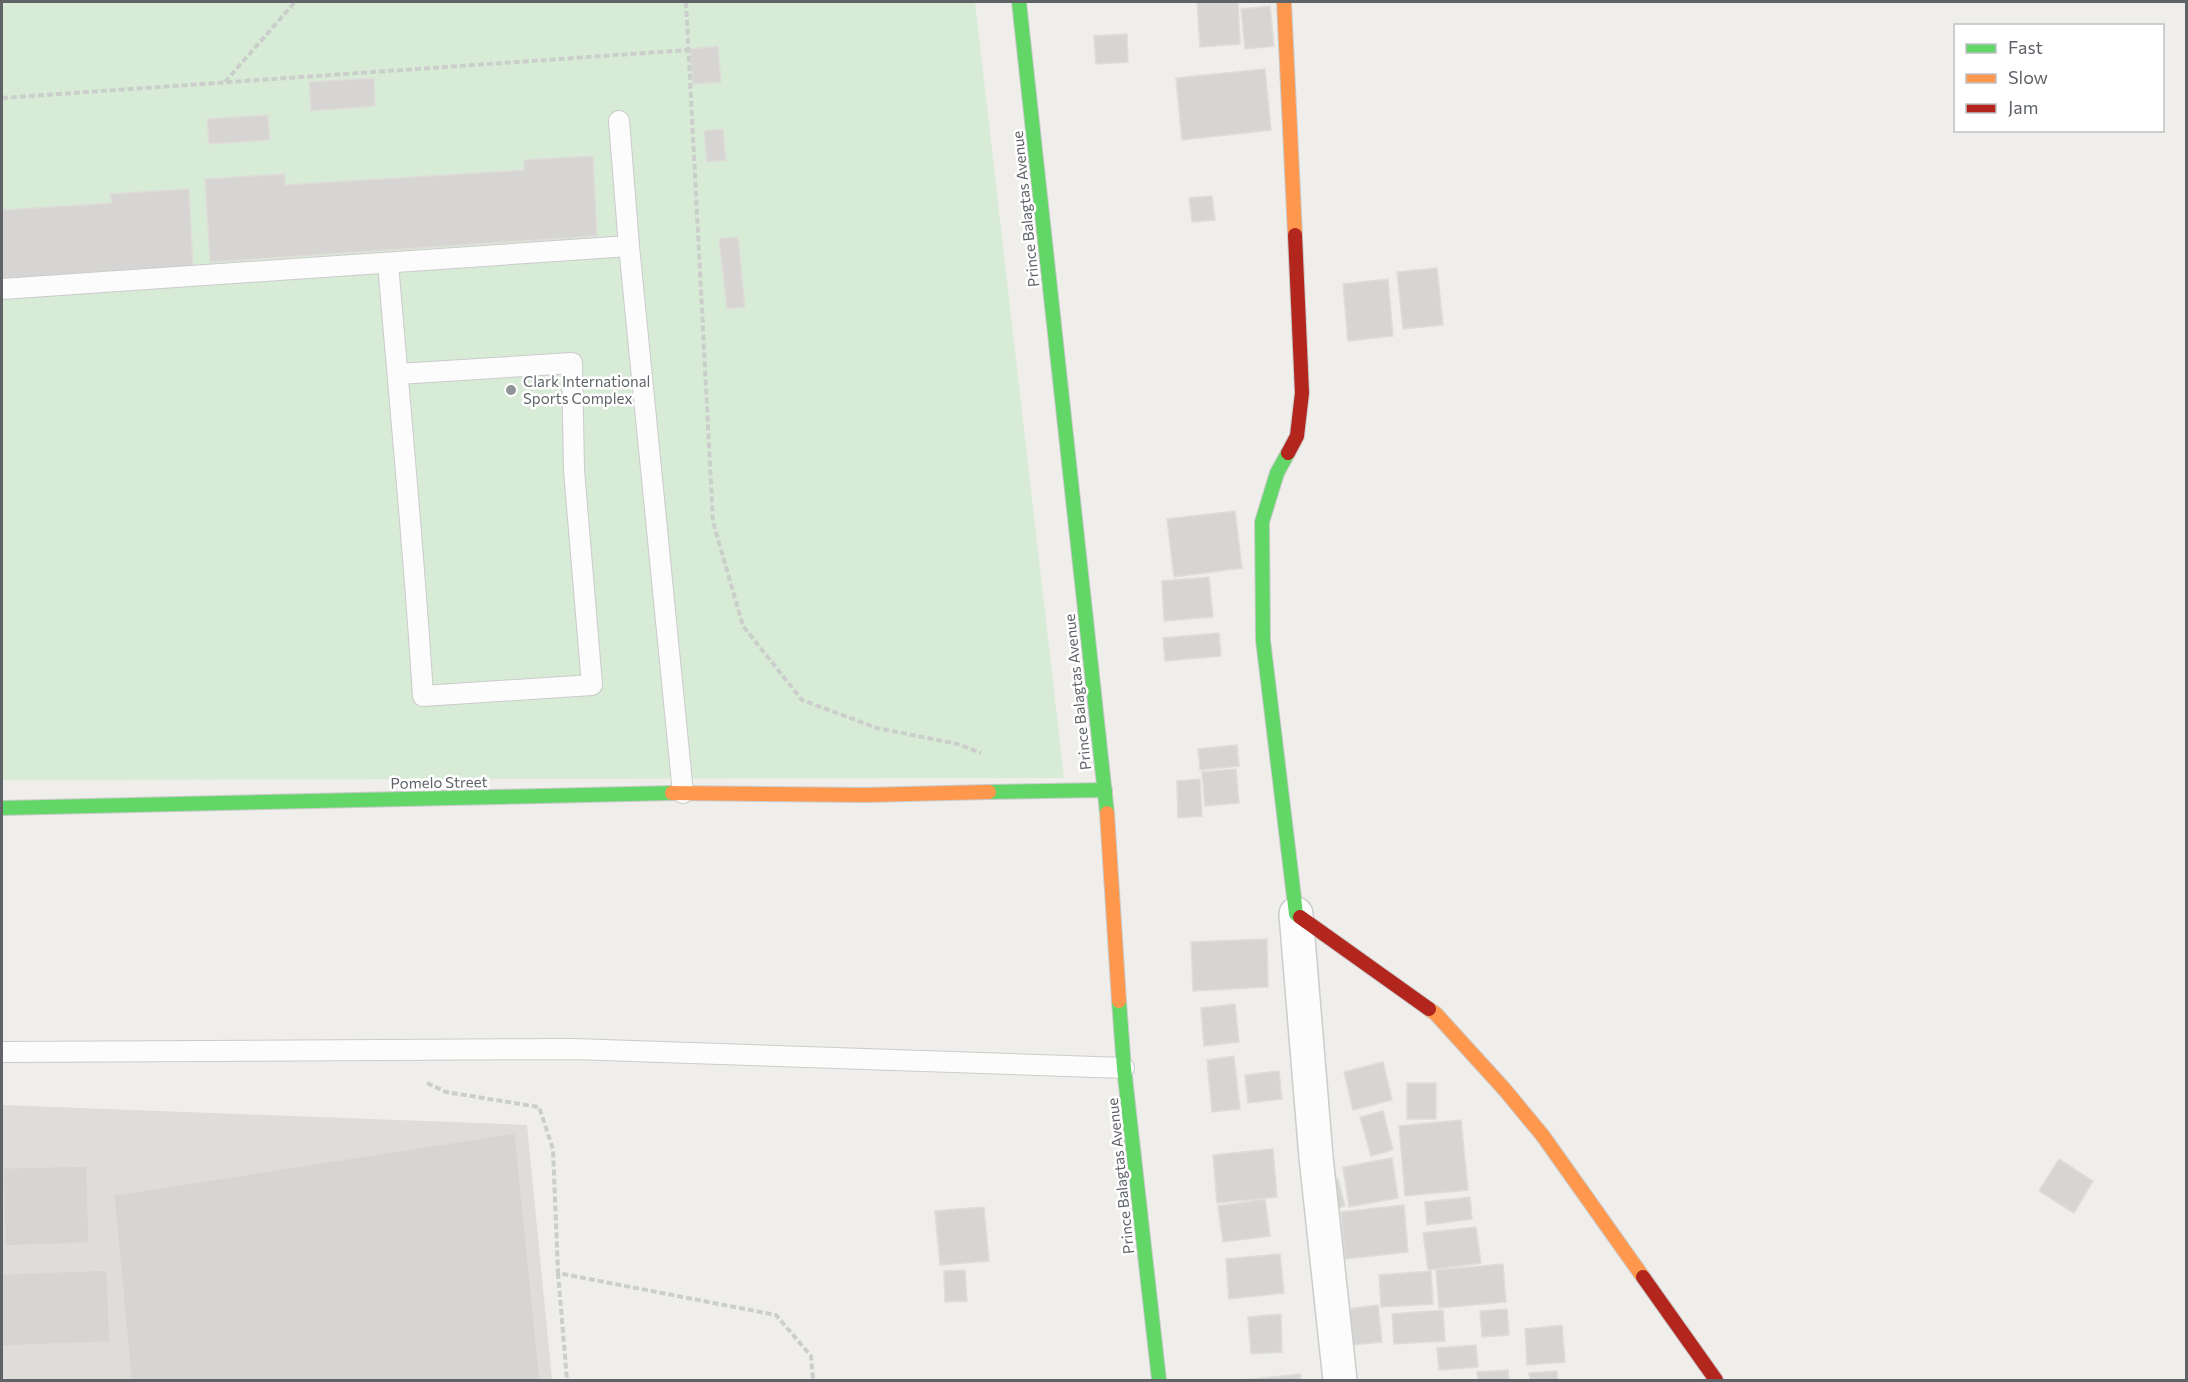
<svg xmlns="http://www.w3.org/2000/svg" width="2188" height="1382" font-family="Commissioner,sans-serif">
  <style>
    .industrial { fill: #dfddda }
    .green { fill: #d8ebd6 }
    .building { fill: #d6d5d3; stroke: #deddd9; stroke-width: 1.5 }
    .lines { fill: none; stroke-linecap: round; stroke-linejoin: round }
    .lane-casing { stroke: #cbcccc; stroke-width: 22 }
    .street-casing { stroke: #cbcccc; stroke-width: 36 }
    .fast-casing { stroke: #cacacb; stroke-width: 16 }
    .slow-casing { stroke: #cacacb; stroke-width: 16 }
    .jam-casing { stroke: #cacacb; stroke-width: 16 }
    .path { stroke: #cacfcc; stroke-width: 4; stroke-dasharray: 6 3; stroke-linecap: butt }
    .lane { stroke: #fdfcfc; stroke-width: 20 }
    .street { stroke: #fdfcfc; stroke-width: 33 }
    .fast { stroke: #63d668; stroke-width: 14 }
    .slow { stroke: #ff974d; stroke-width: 14 }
    .jam { stroke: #b3261e; stroke-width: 14 }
    .poi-dot { fill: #919496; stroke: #fff; stroke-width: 2 }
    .labels { text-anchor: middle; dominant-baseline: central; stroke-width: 5; stroke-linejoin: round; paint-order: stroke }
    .street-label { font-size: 15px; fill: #5f6368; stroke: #fff }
    .poi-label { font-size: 15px; fill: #5f6368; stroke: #fff; text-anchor: start }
  </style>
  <rect width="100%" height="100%" fill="#efeeea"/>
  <!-- industrial -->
  <polygon class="industrial" points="2,1105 527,1125 552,1380 2,1380"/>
  <!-- green -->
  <polygon class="green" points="2,2 975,2 1064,778 2,780"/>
  <!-- building -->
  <g class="building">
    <polygon points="1197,2 1238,2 1240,44 1200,47"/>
    <polygon points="1270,6 1274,46 1245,49 1241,9"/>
    <polygon points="1127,34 1128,62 1096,64 1094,36"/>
    <polygon points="718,46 721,82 693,84 690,49"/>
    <polygon points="1265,69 1271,130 1182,140 1176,78"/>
    <polygon points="374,78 375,106 311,111 309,82"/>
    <polygon points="268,115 270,140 209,144 207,119"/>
    <polygon points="723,129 726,160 707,162 704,131"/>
    <polygon points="593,156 597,236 210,262 205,179 285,174 285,185 524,170 524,160"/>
    <polygon points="189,189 193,269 2,281 2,198 3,210 112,203 110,194"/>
    <polygon points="1212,196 1215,220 1192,222 1189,198"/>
    <polygon points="738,237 745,307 727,309 719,239"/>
    <polygon points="1437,268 1443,325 1403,329 1397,272"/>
    <polygon points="1388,279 1393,336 1348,341 1343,284"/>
    <polygon points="1235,511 1242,568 1174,577 1167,519"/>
    <polygon points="1209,577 1213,617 1164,621 1162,581"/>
    <polygon points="1219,633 1221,656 1165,661 1163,638"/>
    <polygon points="1237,745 1239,766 1200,770 1198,749"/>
    <polygon points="1236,769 1239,803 1205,806 1202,772"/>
    <polygon points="1200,779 1202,816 1178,818 1177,781"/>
    <polygon points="1267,939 1268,987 1193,991 1191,942"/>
    <polygon points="1235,1004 1239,1042 1204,1046 1201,1008"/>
    <polygon points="1234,1056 1240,1109 1212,1112 1207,1060"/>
    <polygon points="1383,1062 1392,1100 1353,1110 1344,1072"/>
    <polygon points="1279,1071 1282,1099 1248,1103 1245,1075"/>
    <rect x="1407" y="1083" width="29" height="36"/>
    <polygon points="1383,1111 1393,1150 1371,1156 1360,1117"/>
    <polygon points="1461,1120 1468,1190 1405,1196 1399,1126"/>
    <polygon points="515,1133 540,1380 131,1380 114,1195"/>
    <polygon points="1273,1149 1277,1197 1217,1203 1213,1155"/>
    <polygon points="1392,1158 1398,1198 1349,1207 1343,1167"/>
    <polygon points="2059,1159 2093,1181 2074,1213 2039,1191"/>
    <polygon points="87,1166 89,1243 5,1246 3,1168"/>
    <polygon points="1338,1179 1345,1206 1328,1211 1322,1182"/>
    <polygon points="1470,1197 1472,1219 1427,1225 1425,1202"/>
    <polygon points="1265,1199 1270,1236 1223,1242 1218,1206"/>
    <polygon points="1404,1205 1408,1252 1345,1259 1341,1212"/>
    <polygon points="984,1207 989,1261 940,1265 935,1211"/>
    <polygon points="1476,1227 1481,1263 1428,1270 1423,1233"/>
    <polygon points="1280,1254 1284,1293 1229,1299 1226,1259"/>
    <polygon points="1503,1264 1506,1302 1439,1308 1436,1270"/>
    <polygon points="107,1270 110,1342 2,1346 2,1274"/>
    <polygon points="965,1270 967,1301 945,1302 944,1271"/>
    <polygon points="1431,1271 1433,1304 1381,1307 1379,1275"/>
    <polygon points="1378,1305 1382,1342 1343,1346 1340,1310"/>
    <polygon points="1507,1309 1509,1335 1482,1337 1480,1311"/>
    <polygon points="1443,1310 1445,1341 1394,1344 1392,1314"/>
    <polygon points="1281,1314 1282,1352 1251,1354 1248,1317"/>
    <polygon points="1562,1325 1565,1362 1527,1365 1525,1329"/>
    <polygon points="1476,1345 1478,1367 1439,1370 1437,1348"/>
    <polygon points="1508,1370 1509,1380 1478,1380 1477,1372"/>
    <polygon points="1557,1371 1558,1380 1530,1380 1529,1373"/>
    <polygon points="1300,1374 1301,1380 1243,1380"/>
  </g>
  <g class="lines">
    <!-- lane casing -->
    <g class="lane-casing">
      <g id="lane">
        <polyline points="619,121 629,246 683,793"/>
        <path d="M388,263C400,407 414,551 423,696L592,685L574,470L572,363L398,374"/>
        <polyline points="2,289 629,246"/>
        <polyline points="2,1052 574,1049 1124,1068"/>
      </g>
    </g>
    <!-- street casing -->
    <g class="street-casing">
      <polyline id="street" points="1296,914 1316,1157 1340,1380"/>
    </g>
    <!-- fast casing -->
    <g class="fast-casing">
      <g id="fast">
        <polyline points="1019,2 1107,813"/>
        <polyline points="1288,453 1277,473 1262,522 1263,640 1296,914 1300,917"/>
        <polyline points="989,792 1105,790"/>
        <polyline points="2,808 672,793"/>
        <polyline points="1119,1001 1124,1068 1159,1380"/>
      </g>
    </g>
    <!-- slow casing -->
    <g class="slow-casing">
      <g id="slow">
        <polyline points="1284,2 1295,235"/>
        <polyline points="672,793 865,795 989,792"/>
        <polyline points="1107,813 1119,1001"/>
        <polyline points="1429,1009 1436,1014 1505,1090 1543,1136 1643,1277"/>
      </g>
    </g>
    <!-- jam casing -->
    <g class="jam-casing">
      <g id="jam">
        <polyline points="1288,453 1297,436 1302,393 1295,235"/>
        <polyline points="1300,917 1429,1009"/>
        <polyline points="1643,1277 1716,1380"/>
      </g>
    </g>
    <!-- path -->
    <g class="path">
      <polyline points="686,2 713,522 743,626 802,700 877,728 958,744 981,753"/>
      <polyline points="225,82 295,2"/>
      <polyline points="2,98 688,50"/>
      <polyline points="427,1083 446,1092 539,1107 553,1149 558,1273 776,1315 811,1356 813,1380"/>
      <polyline points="558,1273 567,1380"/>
    </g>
    <!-- lane -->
    <use href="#lane" class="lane"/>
    <!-- street -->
    <use href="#street" class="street"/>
    <!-- fast -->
    <use href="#fast" class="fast"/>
    <!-- slow -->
    <use href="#slow" class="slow"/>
    <!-- jam -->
    <use href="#jam" class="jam"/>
  </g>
  <!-- markers -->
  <circle class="poi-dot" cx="511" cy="390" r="6"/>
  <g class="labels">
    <!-- street labels -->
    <g class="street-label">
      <text transform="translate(1025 209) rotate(-96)">Prince Balagtas Avenue</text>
      <text transform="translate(1077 692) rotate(-96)">Prince Balagtas Avenue</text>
      <text transform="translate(439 782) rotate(-1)">Pomelo Street</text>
      <text transform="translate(1120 1176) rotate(-96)">Prince Balagtas Avenue</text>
    </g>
    <!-- poi labels -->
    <g class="poi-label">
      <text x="523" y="381">Clark International<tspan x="523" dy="17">Sports Complex</tspan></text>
    </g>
  </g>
  <!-- border -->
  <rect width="2188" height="1382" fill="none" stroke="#5f6368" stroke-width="6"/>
  <!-- legend -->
  <rect x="1954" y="24" width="210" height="108" fill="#ffffff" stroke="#bfc1c3" stroke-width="1.5"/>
  <rect x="1966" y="44" width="30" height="9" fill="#63d668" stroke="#bfc1c3" stroke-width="1.5"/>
  <text x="2008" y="54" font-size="18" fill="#5f6368">Fast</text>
  <rect x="1966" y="74" width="30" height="9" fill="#ff974d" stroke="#bfc1c3" stroke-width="1.5"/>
  <text x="2008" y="84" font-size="18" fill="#5f6368">Slow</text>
  <rect x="1966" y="104" width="30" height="9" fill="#b3261e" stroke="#bfc1c3" stroke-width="1.5"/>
  <text x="2008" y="114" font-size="18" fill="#5f6368">Jam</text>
</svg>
